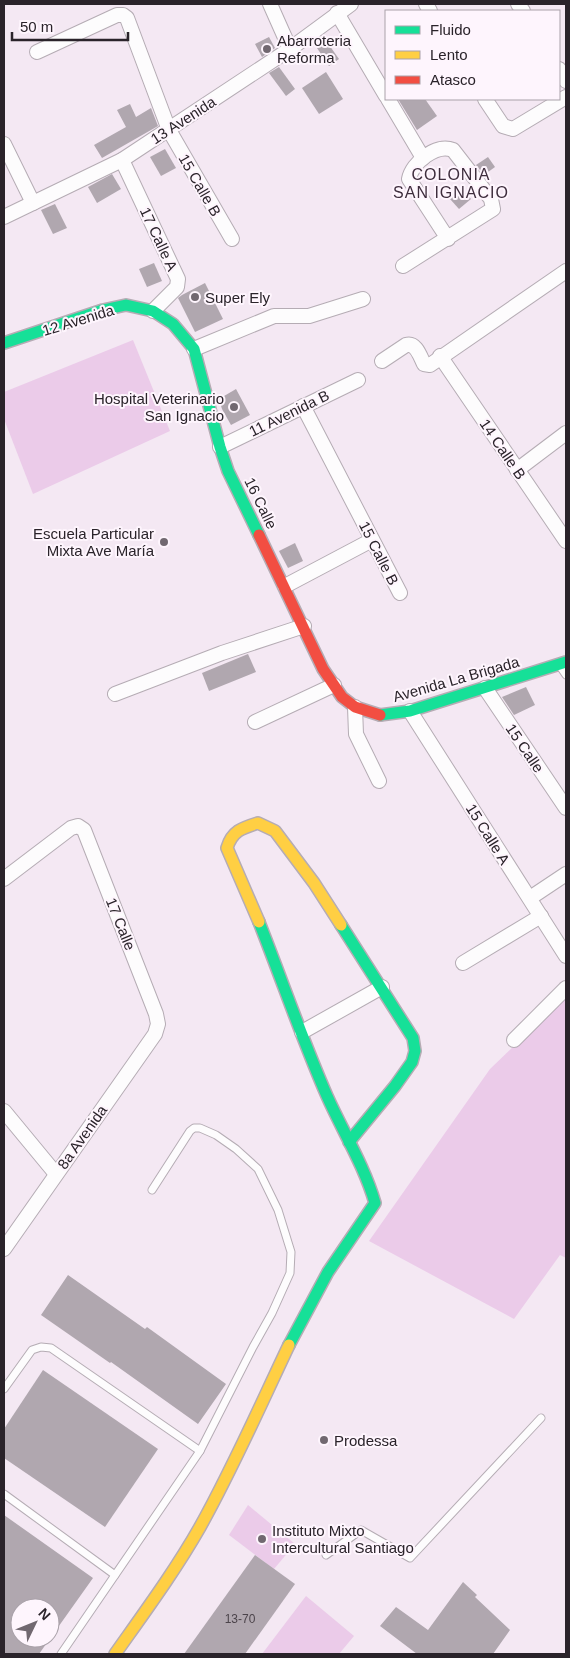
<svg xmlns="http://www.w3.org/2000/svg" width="570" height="1658" font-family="Arial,sans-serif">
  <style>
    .green { fill: #ebcbe9 }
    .building { fill: #b0a7af; fill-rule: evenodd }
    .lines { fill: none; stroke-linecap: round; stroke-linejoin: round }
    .lane-casing { stroke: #b5acb4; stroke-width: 9 }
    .street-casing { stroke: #b5acb4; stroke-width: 16 }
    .fast-casing { stroke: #b5acb4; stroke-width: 14 }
    .slow-casing { stroke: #b5acb4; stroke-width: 14 }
    .jam-casing { stroke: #b5acb4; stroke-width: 14 }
    .lane { stroke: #fdfcfd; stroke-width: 7 }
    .street { stroke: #fdfcfd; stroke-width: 14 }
    .fast { stroke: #16e098; stroke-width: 11 }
    .slow { stroke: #ffcf43; stroke-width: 11 }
    .jam { stroke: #f24e42; stroke-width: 11 }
    .poi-dot { fill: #716870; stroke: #fef5fd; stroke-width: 2 }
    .labels { text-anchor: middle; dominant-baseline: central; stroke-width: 4; stroke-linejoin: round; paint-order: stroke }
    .number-label { font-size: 12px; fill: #4c444b }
    .poi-label { font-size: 15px; fill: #2a232a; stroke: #fef5fd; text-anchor: start }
    .street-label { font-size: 15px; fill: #2a232a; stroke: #fef5fd }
    .neighbourhood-label { font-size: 16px; letter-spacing: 1px; fill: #3e2d3d; stroke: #fef5fd }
  </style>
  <rect width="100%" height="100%" fill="#f4e8f3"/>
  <!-- green -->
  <g class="green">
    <polygon points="133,340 170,431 33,494 4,419 4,392"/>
    <polygon points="566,996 566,1258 560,1255 514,1319 369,1241 490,1069"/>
    <polygon points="248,1505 295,1544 274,1569 229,1535"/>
    <polygon points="306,1596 354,1636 339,1654 262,1654"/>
  </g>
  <!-- building -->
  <g class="building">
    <polygon points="269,37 275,48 262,57 255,44"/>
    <polygon points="327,42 339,59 329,66 317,48"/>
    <polygon points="279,67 295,89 286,96 269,73"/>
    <polygon points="326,72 343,99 319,114 302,88"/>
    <polygon points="398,99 425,99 437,116 417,130"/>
    <polygon points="130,104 136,117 151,108 158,126 102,158 94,145 126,127 117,110"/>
    <polygon points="165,149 176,168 161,176 150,157"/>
    <polygon points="488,157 495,167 484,175 476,165"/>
    <polygon points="112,174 121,189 97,203 88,187"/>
    <polygon points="462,189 471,199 459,209 450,199"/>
    <polygon points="55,204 67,228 53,234 41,210"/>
    <polygon points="154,263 162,281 147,287 139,269"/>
    <polygon points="205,283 223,319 195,332 178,298 182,295"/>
    <polygon points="236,389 250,415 231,425 222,409 219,399"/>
    <polygon points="295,543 303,561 288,568 279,551"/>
    <polygon points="248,654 256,672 209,691 202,673"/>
    <polygon points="526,687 535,705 514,715 502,697"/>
    <polygon points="68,1275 145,1329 147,1327 226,1384 198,1424 111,1362 110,1363 41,1315"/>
    <polygon points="43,1370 158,1449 105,1527 4,1458 4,1429"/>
    <path d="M4,1515L93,1578L39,1654H4ZM20,1608H50V1638H20Z"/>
    <polygon points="255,1555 295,1584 245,1654 184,1654"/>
    <polygon points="463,1582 477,1595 475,1597 510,1630 493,1654 417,1654 380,1626 396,1607 428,1630"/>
  </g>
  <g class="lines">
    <!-- lane casing -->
    <g class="lane-casing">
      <g id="lane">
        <polyline points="559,665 566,675"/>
        <polyline points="4,1389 32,1350 41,1347 51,1348 200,1451"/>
        <polyline points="4,1494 115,1575"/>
        <polyline points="326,1555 361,1530 410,1558 541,1418"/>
        <polyline points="61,1654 200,1451 253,1347 272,1313 290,1273 291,1252 278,1210 258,1169 236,1149 216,1135 200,1128 194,1128 190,1131 152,1190"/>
      </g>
    </g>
    <!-- street casing -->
    <g class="street-casing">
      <g id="street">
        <polyline points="270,4 290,49"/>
        <polyline points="426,4 430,11"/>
        <polyline points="518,4 523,11"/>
        <polyline points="337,13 386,96"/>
        <polyline points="37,52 117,15 123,15 127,18 169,130 232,239"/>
        <polyline points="559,69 566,81"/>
        <polyline points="388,99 423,158"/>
        <polyline points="485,99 503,126 513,129 566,97"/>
        <polyline points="4,144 33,203"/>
        <polyline points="122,160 178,279 177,287 153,311"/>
        <polyline points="4,217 122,160 290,49 351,4"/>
        <path d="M403,266L493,209L491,199L453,150C436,143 412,163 409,179L448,239"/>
        <polyline points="194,349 274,316 309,316 363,299"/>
        <polyline points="440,356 566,541"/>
        <path d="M382,361L406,345C416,342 420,356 424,364L430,365L566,271"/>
        <polyline points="303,406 400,593"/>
        <polyline points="220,447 358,380"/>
        <polyline points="517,470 566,433"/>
        <polyline points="285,586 372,540"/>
        <polyline points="485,688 566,808"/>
        <polyline points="115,694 222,653 304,626"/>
        <polyline points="355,707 356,734 379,781"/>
        <polyline points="410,711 566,956"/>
        <polyline points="255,722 334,685"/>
        <polyline points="4,879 71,828 78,826 84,830 156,1014 158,1024 155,1034 4,1249"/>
        <polyline points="530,898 566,874"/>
        <polyline points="463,963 541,916"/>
        <polyline points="302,1032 382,987"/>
        <polyline points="514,1040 566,988"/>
        <polyline points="4,1111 56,1174"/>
      </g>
    </g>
    <!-- fast casing -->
    <g class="fast-casing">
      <g id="fast">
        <polyline points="4,343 103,310 126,305 153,311 173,324 194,349 220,447 228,471 259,535"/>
        <polyline points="380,715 410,711 566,662"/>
        <path d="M259,922C282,980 302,1039 327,1096C343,1132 364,1165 375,1203L328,1272L289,1345"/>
        <polyline points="341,925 413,1038 415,1051 412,1062 395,1086 349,1142"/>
      </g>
    </g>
    <!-- slow casing -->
    <g class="slow-casing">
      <g id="slow">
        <path d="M259,922L227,848C232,831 242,828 258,823L275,831L314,883L341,925"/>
        <path d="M115,1654C144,1613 175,1571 200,1527C233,1468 260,1406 289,1345"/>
      </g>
    </g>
    <!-- jam casing -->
    <g class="jam-casing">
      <polyline id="jam" points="259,535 323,669 342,697 355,707 380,715"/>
    </g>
    <!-- lane -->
    <use href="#lane" class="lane"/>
    <!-- street -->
    <use href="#street" class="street"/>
    <!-- fast -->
    <use href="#fast" class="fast"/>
    <!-- slow -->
    <use href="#slow" class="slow"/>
    <!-- jam -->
    <use href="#jam" class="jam"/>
  </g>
  <!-- markers -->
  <g class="poi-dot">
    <circle cx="267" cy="49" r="5"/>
    <circle cx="195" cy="297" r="5"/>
    <circle cx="234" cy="407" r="5"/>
    <circle cx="164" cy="542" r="5"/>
    <circle cx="324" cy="1440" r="5"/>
    <circle cx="262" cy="1539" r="5"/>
  </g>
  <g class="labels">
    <!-- number labels -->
    <g class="number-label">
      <text x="240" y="1619">13-70</text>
    </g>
    <!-- poi labels -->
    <g class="poi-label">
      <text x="277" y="40">Abarroteria<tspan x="277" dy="17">Reforma</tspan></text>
      <text x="205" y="297">Super Ely</text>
      <text x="224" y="398" text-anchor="end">Hospital Veterinario<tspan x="224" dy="17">San Ignacio</tspan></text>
      <text x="154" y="533" text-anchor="end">Escuela Particular<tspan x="154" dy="17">Mixta Ave María</tspan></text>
      <text x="334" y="1440">Prodessa</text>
      <text x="272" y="1530">Instituto Mixto<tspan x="272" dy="17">Intercultural Santiago</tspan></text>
    </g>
    <!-- street labels -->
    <g class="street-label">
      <text transform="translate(183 120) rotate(-33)">13 Avenida</text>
      <text transform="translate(200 185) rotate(60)">15 Calle B</text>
      <text transform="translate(159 239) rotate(65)">17 Calle A</text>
      <text transform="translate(78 320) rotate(-17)">12 Avenida</text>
      <text transform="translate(289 413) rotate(-26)">11 Avenida B</text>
      <text transform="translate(503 449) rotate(56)">14 Calle B</text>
      <text transform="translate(261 503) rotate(64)">16 Calle</text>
      <text transform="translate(379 553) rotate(63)">15 Calle B</text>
      <text transform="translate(456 679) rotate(-16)">Avenida La Brigada</text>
      <text transform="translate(525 748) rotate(56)">15 Calle</text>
      <text transform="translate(488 834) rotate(58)">15 Calle A</text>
      <text transform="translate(121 924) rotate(68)">17 Calle</text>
      <text transform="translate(82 1137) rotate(-55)">8a Avenida</text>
    </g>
    <!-- neighbourhood labels -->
    <g class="neighbourhood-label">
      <text x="451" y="174">COLONIA<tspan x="451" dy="18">SAN IGNACIO</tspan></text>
    </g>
  </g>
  <!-- border -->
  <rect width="570" height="1658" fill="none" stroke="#2a232a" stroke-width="10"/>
  <!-- legend -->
  <rect x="385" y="10" width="175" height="90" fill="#fef5fd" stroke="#a9a1a9"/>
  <rect x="395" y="26" width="25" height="8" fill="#16e098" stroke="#a9a1a9"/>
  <text x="430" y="35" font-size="15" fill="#2a232a">Fluido</text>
  <rect x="395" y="51" width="25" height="8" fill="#ffcf43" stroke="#a9a1a9"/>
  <text x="430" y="60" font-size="15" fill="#2a232a">Lento</text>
  <rect x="395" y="76" width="25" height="8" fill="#f24e42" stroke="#a9a1a9"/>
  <text x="430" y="85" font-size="15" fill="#2a232a">Atasco</text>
  <!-- north arrow -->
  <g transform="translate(35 1623) rotate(47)"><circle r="24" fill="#fef5fd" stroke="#a9a1a9"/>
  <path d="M0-4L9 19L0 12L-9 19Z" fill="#716870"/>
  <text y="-8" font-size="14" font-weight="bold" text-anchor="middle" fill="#2a232a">N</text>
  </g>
  <!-- scale -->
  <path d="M12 32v8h116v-8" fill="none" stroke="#2a232a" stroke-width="2.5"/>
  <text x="20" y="32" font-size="15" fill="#2a232a" stroke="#fef5fd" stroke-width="4" paint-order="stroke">50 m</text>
</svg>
